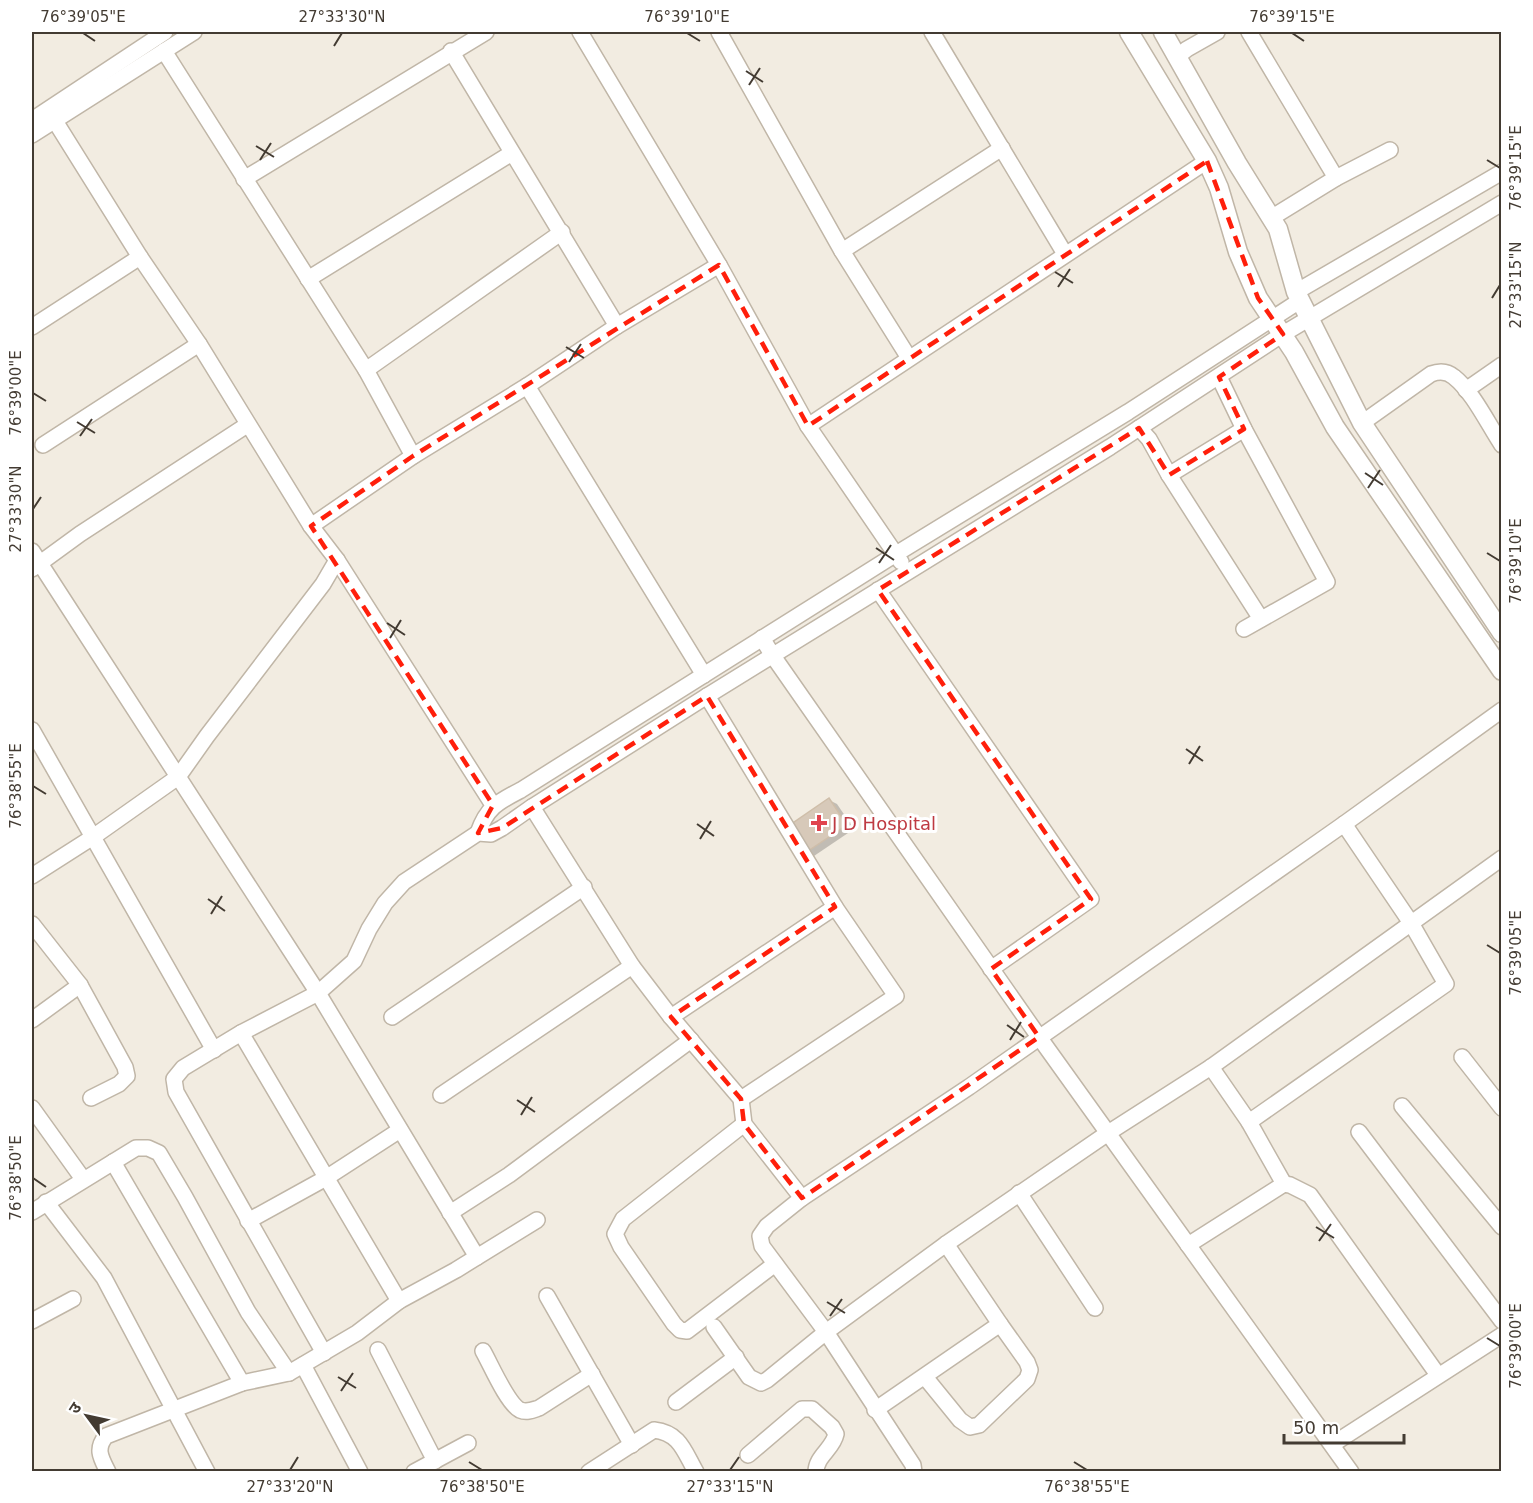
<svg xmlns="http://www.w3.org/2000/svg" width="1533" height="1503" font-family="'DejaVu Sans','Noto Sans Devanagari',sans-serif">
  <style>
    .shadow { fill: #0003 }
    .building { fill: #d7c9b9; stroke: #cfbea9; stroke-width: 1.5 }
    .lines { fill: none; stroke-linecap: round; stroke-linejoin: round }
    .minor-casing { stroke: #c0b6a7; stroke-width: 18 }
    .tertiary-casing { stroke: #c0b6a7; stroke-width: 21 }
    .minor { stroke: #fff; stroke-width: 15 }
    .tertiary { stroke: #fff; stroke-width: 18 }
    .marked { fill: none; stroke: #ff1f0b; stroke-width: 4.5; stroke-dasharray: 12 8; stroke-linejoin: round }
    .ticks { fill: none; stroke: #433b32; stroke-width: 2 }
    .health-dot { fill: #e0444e; stroke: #fff; stroke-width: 2 }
    .labels { text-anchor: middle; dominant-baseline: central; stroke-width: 6; stroke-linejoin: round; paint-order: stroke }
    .health-label { font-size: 18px; fill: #be3a42; stroke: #fff; text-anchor: start }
    .neatline { fill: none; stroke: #433b32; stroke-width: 2 }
    .ticks-label { font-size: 15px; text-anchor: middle; fill: #433b32 }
  </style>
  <rect width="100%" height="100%" fill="#f2ece1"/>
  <!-- shadow -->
  <polygon class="shadow" points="829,800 837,804 854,829 814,856 806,852"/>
  <!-- building -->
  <polygon class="building" points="829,798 847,825 805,853 787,827"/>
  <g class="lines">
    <!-- minor casing -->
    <g class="minor-casing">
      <g id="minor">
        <polyline points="580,32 719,265 808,426 901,562"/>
        <polyline points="719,32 842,251 909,358"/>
        <polyline points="932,32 1065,254"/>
        <polyline points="1249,32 1336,178"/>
        <polyline points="164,51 366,370 413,456"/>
        <polyline points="451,51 617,326"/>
        <polyline points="1178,56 1187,49 1217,32"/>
        <polyline points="32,120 165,32"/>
        <polyline points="55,121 140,257 199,344 311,526 337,560 493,805"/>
        <polyline points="32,135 194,32"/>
        <polyline points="244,179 486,32"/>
        <polyline points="1271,218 1336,178 1390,150"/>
        <polyline points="842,251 1002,148"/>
        <polyline points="308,279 512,153"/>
        <polyline points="1296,292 1502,172"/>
        <polyline points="32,327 140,257"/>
        <polyline points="366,370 562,232"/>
        <polyline points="1219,377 1244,429 1327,582 1244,629"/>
        <polyline points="527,386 704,675"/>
        <polyline points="1466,390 1502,365"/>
        <path d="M1362,423L1431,374C1439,371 1447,371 1454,377C1473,392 1488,424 1502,445"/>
        <polyline points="808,426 1207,161"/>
        <polyline points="1139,428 1149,439 1169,475 1261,619"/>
        <polyline points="43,445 199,344"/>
        <polyline points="1169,475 1244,429"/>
        <polyline points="311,526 413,456 527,386 617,326 719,265"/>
        <polyline points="32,551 318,993 477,1257"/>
        <polyline points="32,569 80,534 247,425"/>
        <polyline points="878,590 1091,899 991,969"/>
        <polyline points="762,638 773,656 1039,1037 1351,1472"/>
        <polyline points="707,696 835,907 896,996 741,1099"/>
        <polyline points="32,730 214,1050"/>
        <polyline points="532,807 632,966 671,1017 741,1099 744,1124 802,1198"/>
        <path d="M478,833C487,807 498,802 521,790L896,554L1128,412L1301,300"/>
        <polyline points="32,876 93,837 178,777 207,736 323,584 337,560"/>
        <polyline points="32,924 80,985 125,1067 127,1076 119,1084 91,1098"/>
        <polyline points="392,1017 584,887"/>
        <polyline points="671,1017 835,907"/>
        <polyline points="32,1020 80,985"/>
        <polyline points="241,1033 399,1301"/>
        <polyline points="1462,1057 1502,1108"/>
        <polyline points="1211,1067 1249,1122 1284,1184"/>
        <polyline points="441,1095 632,966"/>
        <polyline points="1402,1106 1502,1227"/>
        <polyline points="32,1108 83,1179"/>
        <polyline points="1249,1122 1446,984 1411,923 1344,824"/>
        <polyline points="744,1124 623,1219 615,1234 621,1247 674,1324 680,1330 687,1331 775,1264"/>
        <polyline points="1359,1132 1502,1321"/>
        <polyline points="113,1162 242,1383"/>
        <polyline points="1019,1193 1095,1308"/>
        <polyline points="46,1202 104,1278 207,1472"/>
        <polyline points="32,1212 136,1148 148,1148 159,1153 185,1197 248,1312 289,1373"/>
        <polyline points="450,1213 509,1175 691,1040"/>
        <polyline points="248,1221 326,1178 400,1130"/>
        <polyline points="1188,1245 1284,1184 1290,1185 1310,1195 1438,1375"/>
        <polyline points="547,1296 632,1445"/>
        <polyline points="32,1321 73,1299"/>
        <polyline points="714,1327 749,1377 761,1383 767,1380 826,1332 946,1244 1108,1133 1211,1067 1502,858"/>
        <polyline points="378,1350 435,1461"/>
        <path d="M483,1351C491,1365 507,1403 520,1410C527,1413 533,1410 539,1408L592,1374"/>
        <polyline points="324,1353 176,1092 174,1079 183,1068 241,1033 318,993 354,961 369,929 385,903 404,882 478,833 491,834 502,828 532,807 707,696 1110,447 1283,334 1502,203"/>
        <polyline points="303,1365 360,1472"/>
        <polyline points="925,1377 960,1420 970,1427 979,1425 1027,1379 1030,1370 1027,1362 1000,1324"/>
        <polyline points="676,1402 736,1357"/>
        <polyline points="875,1410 1000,1324 946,1244"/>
        <polyline points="1333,1444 1502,1335"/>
        <path d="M748,1455L802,1409H812L832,1427L836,1434C833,1449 816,1456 816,1472"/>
        <path d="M108,1472C101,1458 95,1449 106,1436L242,1383L289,1373L357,1333L399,1301L456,1270L537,1220"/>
        <polyline points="414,1472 468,1443"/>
        <path d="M589,1472L654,1430C680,1433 684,1451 696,1472"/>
        <polyline points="914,1472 913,1465 826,1332 762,1246 760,1236 767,1226 802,1198 969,1087 1344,824 1502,710"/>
      </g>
    </g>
    <!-- tertiary casing -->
    <g class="tertiary-casing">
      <g id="tertiary">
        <polyline points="1129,32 1207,161 1219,188 1238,252 1258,298 1294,352 1335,427 1502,671"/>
        <polyline points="1163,32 1237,163 1278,229 1296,292 1362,423 1502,633"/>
      </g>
    </g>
    <!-- minor -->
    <use href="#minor" class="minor"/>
    <!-- tertiary -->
    <use href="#tertiary" class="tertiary"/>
  </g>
  <!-- marked area -->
  <path class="marked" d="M1207,161L1258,298L1283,334L1219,377L1244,429L1169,475L1139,428L878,590L1091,899L991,969L1039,1037L802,1198L744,1124L741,1099L671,1017L835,907L707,696L502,828L478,833L493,805L311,526L413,456L719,265L808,426Z"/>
  <!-- ticks -->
  <path class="ticks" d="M83,33L95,41M687,33L700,41M1292,33L1304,41M334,46L342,33M746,71L763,82M749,85L760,68M256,146L274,157M260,160L271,143M1487,160L1500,168M1055,272L1073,283M1058,287L1070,269M1492,298L1500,285M566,347L584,358M569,362L581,344M33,393L46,401M77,422L95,433M80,436L92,419M1365,473L1383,485M1368,488L1380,470M33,509L41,497M876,548L894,560M1487,553L1500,561M879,563L891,545M387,623L405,635M390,638L401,620M1186,749L1203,761M1189,764L1200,746M33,786L46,794M697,824L714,836M700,839L711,821M208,899L225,911M211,914L222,896M1487,945L1500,953M1007,1025L1024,1037M1010,1040L1021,1022M517,1100L535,1112M521,1115L532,1097M33,1178L46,1187M1316,1227L1334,1238M1319,1241L1331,1224M827,1302L845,1313M830,1316L842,1299M1487,1338L1500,1346M338,1377L356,1388M341,1391L353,1373M469,1462L482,1470M1074,1462L1087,1470M290,1470L298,1457M730,1470L739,1457"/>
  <!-- markers -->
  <path class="health-dot" d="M816 814h6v6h6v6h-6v6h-6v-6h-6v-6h6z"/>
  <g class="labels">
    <!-- health labels -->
    <g class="health-label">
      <text x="832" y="823">J D Hospital</text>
    </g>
  </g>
  <!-- border -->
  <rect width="1533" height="1503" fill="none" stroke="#ffffff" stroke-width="66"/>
  <!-- north arrow -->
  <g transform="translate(87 1416) rotate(303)" stroke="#ffffff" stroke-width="4.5" paint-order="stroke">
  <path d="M0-4.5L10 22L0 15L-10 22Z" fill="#433b32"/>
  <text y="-9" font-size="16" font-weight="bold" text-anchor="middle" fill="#433b32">उ</text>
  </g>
  <!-- scale -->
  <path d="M1284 1434v9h120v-9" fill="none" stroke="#433b32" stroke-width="3"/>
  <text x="1293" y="1434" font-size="18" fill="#433b32" stroke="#ffffff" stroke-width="4.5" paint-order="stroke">50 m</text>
  <rect x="33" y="33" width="1467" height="1437" class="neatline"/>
  <g class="ticks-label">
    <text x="83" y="22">76°39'05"E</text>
    <text x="342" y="22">27°33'30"N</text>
    <text x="687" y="22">76°39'10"E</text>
    <text x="1292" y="22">76°39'15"E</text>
    <text transform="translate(1516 168) rotate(-90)" y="5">76°39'15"E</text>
    <text transform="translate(1516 285) rotate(-90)" y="5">27°33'15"N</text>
    <text transform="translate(16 393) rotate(-90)" y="5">76°39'00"E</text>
    <text transform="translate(16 509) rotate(-90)" y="5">27°33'30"N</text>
    <text transform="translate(1516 561) rotate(-90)" y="5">76°39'10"E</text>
    <text transform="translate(16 786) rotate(-90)" y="5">76°38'55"E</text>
    <text transform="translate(1516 953) rotate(-90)" y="5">76°39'05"E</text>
    <text transform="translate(16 1178) rotate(-90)" y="5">76°38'50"E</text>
    <text transform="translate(1516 1346) rotate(-90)" y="5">76°39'00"E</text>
    <text x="290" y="1492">27°33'20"N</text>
    <text x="482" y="1492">76°38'50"E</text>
    <text x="730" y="1492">27°33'15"N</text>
    <text x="1087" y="1492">76°38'55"E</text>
  </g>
</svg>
